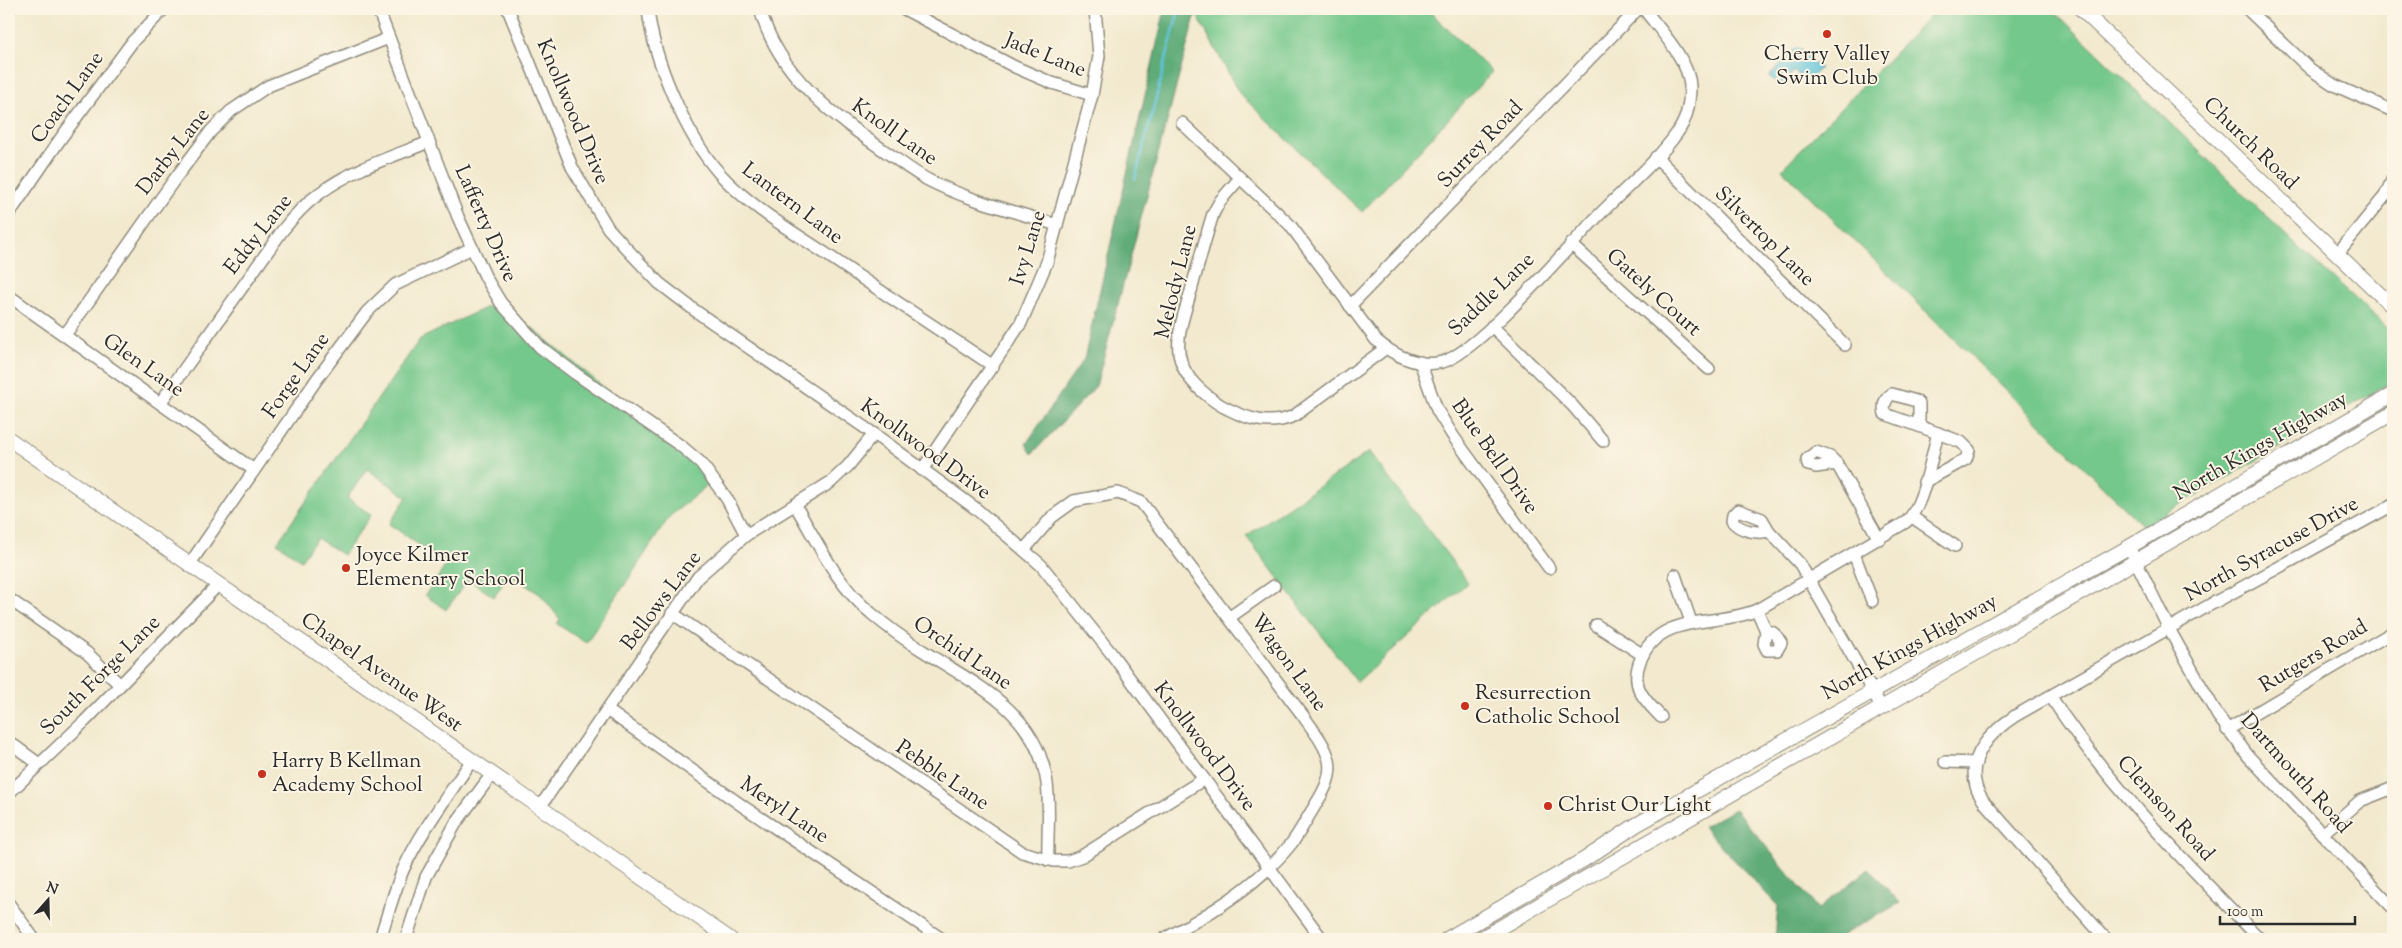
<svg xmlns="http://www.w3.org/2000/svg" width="2402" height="948" font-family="'Sorts Mill Goudy',serif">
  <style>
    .green { fill: #74c88c; stroke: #507a5c }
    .forest { fill: #5fac78; stroke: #456c52 }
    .water { fill: #5fc4dc; stroke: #457884 }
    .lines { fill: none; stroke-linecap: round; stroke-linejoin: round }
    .stream { stroke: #5fc4dc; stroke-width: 2.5 }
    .minor-casing { stroke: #8e8a7c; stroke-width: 14 }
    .major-casing { stroke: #8e8a7c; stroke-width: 16 }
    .minor { stroke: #fff; stroke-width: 11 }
    .major { stroke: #fff; stroke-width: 14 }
    .poi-dot { fill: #c8321e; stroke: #fcf5e5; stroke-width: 2 }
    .labels { text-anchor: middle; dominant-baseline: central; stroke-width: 4; stroke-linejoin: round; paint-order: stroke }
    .poi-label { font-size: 21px; fill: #2b2b2b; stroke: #fcf5e5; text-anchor: start }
    .street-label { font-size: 21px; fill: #2b2b2b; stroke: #fcf5e5 }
  </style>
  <rect width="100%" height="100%" fill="#fcf5e5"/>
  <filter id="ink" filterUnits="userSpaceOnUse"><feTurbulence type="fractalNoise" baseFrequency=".02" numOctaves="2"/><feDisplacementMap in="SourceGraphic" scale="10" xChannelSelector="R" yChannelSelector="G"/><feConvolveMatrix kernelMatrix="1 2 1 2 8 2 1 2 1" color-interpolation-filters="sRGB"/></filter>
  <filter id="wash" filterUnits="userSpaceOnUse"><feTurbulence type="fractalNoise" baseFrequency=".0096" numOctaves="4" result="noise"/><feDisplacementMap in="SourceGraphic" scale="20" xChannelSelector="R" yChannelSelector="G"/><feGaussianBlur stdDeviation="1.12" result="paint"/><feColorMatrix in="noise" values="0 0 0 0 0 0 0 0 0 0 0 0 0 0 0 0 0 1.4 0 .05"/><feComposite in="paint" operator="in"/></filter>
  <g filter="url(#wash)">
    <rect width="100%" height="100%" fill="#f2e9ce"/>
    <!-- green -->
    <g class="green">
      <polygon points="1197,9 1427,9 1492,72 1362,212 1239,93 1196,13"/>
      <polygon points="1937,9 2052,9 2293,242 2393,333 2393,381 2143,526 1782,169"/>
      <polygon points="499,301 715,479 670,516 586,643 557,624 560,619 541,595 509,574 494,597 468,579 446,610 425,595 447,564 389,524 407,497 367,469 347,498 371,515 343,555 317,538 301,560 277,543 420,339"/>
      <polygon points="1369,452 1468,582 1357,682 1246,536"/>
    </g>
    <!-- forest -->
    <g class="forest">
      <polygon points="1165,9 1197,9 1096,386 1032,454 1026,444 1084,359"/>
      <polygon points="1735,809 1818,909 1869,869 1900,903 1835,939 1775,939 1778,906 1703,827"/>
    </g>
    <!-- water -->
    <polygon class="water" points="1797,47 1820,68 1806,83 1794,71 1780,86 1769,76"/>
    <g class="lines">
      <!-- stream -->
      <polyline class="stream" points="1135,179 1179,9"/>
    </g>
  </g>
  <g filter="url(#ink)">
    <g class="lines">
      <!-- minor casing -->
      <g class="minor-casing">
        <g id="minor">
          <polyline points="378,9 458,217 486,278 501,303 540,347 576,374 681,446 701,463 727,499 746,535"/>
          <polyline points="508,9 572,167 608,228 626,248 659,283 697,312 874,434 975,508 1041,565 1111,653 1322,939"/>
          <path d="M648,9C653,59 686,136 720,174C750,207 792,231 829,256C883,293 938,329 993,366"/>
          <path d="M760,9C778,76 835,117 889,154C902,163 916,174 930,181C970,201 1014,211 1057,225"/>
          <polyline points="904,9 1015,67 1052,83 1092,95"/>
          <polyline points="2247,9 2310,69 2334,85 2393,111"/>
          <polyline points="9,10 9,9"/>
          <path d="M1182,123L1290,225L1376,340C1393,355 1419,368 1442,362C1476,354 1568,248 1596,218C1623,190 1655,164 1677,133C1687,120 1690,102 1690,86C1689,60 1659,29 1644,9"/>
          <polyline points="1656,157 1845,345"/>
          <path d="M1240,178L1220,201L1213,214C1205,239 1198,265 1191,291C1179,331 1166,361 1203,392C1211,399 1219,405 1228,409C1250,420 1270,426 1294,416L1386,348"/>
          <polyline points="9,214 61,138 133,41 164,9"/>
          <polyline points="1571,244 1709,369"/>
          <polyline points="2337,254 2385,196 2393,178"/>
          <polyline points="9,296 254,470"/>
          <polyline points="1350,306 1638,9"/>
          <polyline points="1492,326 1572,405 1603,441"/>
          <polyline points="65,335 174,180 211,131 231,111 268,86 389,38"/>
          <polyline points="1420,362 1437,410 1453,436 1549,568"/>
          <path d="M1892,394L1916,401L1919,404V426L1885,414C1883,406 1884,399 1892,394Z"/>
          <path d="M161,402L282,231C293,217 306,203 320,193C352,169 392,157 429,142"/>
          <polyline points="1919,426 1961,442 1969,450 1966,459 1961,462 1924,482"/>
          <polygon points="1816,452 1830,457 1837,464 1816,467 1808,465 1807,459"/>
          <polyline points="1837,464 1879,539"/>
          <polyline points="922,470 1021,323 1047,262 1092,95 1099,56 1095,9"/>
          <path d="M795,505C817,541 837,586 871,613C885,625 901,637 917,647C970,682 1033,707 1046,777C1051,802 1047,834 1048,860"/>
          <path d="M1738,510L1762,519L1769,531C1758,534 1740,531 1732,521L1733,515Z"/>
          <polyline points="1912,517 1955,546"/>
          <polyline points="1769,531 1800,564 1882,708"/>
          <polyline points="2129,547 2169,629 2218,716 2249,757 2393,908"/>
          <path d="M1024,550L1052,517L1074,501L1118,493L1141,502L1304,717C1313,730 1325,744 1329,760C1333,778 1322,794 1313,809C1306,820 1299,834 1291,844C1257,886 1210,914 1164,939"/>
          <polyline points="1854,554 1872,601"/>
          <polyline points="189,565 317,379 367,312 395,285 472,248"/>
          <polyline points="1675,575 1691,622"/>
          <polyline points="9,599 87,653 120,685"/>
          <polyline points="1757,610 1766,631"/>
          <polyline points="672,613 1022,852 1054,861 1068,861 1082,856 1204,779"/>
          <polyline points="1230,617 1274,586"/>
          <polyline points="1596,625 1643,655"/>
          <path d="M1766,631C1774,631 1777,636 1781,643L1777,650H1767L1764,644Z"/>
          <path d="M2051,697C2107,784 2188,865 2260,939"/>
          <polyline points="607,710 744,807 942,939"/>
          <path d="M1661,717C1644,699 1630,687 1640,661C1659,611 1719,627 1757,610L1906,522C1924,506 1931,457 1938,433"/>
          <polyline points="2227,730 2393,632"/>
          <polyline points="9,742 39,764"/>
          <polyline points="1945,762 1976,763"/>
          <polyline points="9,793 85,721 218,585"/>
          <polyline points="540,807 698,577 746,535 831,482 848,466 874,434"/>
          <polyline points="2322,834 2360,801 2393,788"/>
          <polyline points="9,904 34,939"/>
          <path d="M380,939C387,916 394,892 403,870C421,831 448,796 472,760"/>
          <polyline points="406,939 426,877 456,823 492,774"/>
          <path d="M2106,939L1985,803C1982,798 1977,792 1976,786C1967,756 1992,731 2015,716L2208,606L2393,505"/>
        </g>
      </g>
      <!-- major casing -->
      <g class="major-casing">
        <g id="major">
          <polyline points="2081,9 2393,307"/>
          <polyline points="9,439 730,939"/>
          <polyline points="1447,939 1585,859 1636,825 2129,547 2393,394"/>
          <polyline points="1480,939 2393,413"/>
        </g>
      </g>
      <!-- minor -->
      <use href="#minor" class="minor"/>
      <!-- major -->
      <use href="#major" class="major"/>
    </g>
  </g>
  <!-- markers -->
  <g class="poi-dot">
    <circle cx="1827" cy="34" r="5"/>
    <circle cx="346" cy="568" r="5"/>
    <circle cx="1465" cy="706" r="5"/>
    <circle cx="262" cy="774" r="5"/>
    <circle cx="1548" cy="806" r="5"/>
  </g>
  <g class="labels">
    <!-- poi labels -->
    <g class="poi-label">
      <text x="1827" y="55" text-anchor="middle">Cherry Valley<tspan x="1827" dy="24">Swim Club</tspan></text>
      <text x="356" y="556">Joyce Kilmer<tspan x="356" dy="24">Elementary School</tspan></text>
      <text x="1475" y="694">Resurrection<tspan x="1475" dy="24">Catholic School</tspan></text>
      <text x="272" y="762">Harry B Kellman<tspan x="272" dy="24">Academy School</tspan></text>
      <text x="1558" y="806">Christ Our Light</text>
    </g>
    <!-- street labels -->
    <g class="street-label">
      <text transform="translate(1045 56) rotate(22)">Jade Lane</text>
      <text transform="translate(68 98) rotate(-54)">Coach Lane</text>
      <text transform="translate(572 112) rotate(67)">Knollwood Drive</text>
      <text transform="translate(894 133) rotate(35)">Knoll Lane</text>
      <text transform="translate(2250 144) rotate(44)">Church Road</text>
      <text transform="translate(1481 145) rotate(-46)">Surrey Road</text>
      <text transform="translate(174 152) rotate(-52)">Darby Lane</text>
      <text transform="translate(792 204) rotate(37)">Lantern Lane</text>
      <text transform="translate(485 224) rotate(66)">Lafferty Drive</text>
      <text transform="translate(259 235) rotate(-52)">Eddy Lane</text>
      <text transform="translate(1764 237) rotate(45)">Silvertop Lane</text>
      <text transform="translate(1029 248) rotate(-73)">Ivy Lane</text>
      <text transform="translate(1177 282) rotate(-76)">Melody Lane</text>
      <text transform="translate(1653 293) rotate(42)">Gately Court</text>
      <text transform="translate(1492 295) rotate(-44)">Saddle Lane</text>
      <text transform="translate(143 366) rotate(35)">Glen Lane</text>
      <text transform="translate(297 376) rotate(-55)">Forge Lane</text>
      <text transform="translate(2261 447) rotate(-30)">North Kings Highway</text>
      <text transform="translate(925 450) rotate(36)">Knollwood Drive</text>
      <text transform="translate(1494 457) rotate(55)">Blue Bell Drive</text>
      <text transform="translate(2272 550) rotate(-29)">North Syracuse Drive</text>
      <text transform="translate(662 601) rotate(-53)">Bellows Lane</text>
      <text transform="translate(1910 648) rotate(-29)">North Kings Highway</text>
      <text transform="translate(962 654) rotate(34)">Orchid Lane</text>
      <text transform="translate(2314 657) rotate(-31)">Rutgers Road</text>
      <text transform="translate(1288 663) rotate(54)">Wagon Lane</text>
      <text transform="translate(381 673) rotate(35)">Chapel Avenue West</text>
      <text transform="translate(101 676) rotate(-45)">South Forge Lane</text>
      <text transform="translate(1204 747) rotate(53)">Knollwood Drive</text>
      <text transform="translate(2295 774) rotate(48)">Dartmouth Road</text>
      <text transform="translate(942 776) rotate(34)">Pebble Lane</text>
      <text transform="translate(2165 809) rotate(48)">Clemson Road</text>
      <text transform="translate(784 811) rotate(34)">Meryl Lane</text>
    </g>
  </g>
  <!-- margin -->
  <rect width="2402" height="948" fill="none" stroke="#fcf5e5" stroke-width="30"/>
  <!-- north arrow -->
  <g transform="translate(48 900) rotate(20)" stroke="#fcf5e5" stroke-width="4" paint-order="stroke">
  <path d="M0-4L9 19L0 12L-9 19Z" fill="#2b2b2b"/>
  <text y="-8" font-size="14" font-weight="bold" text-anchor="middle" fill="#2b2b2b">N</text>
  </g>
  <!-- scale -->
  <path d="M2220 916v8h135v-8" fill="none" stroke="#2b2b2b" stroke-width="2.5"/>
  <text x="2227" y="916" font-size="15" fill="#2b2b2b" stroke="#fcf5e5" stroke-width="4" paint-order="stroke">100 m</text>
</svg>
